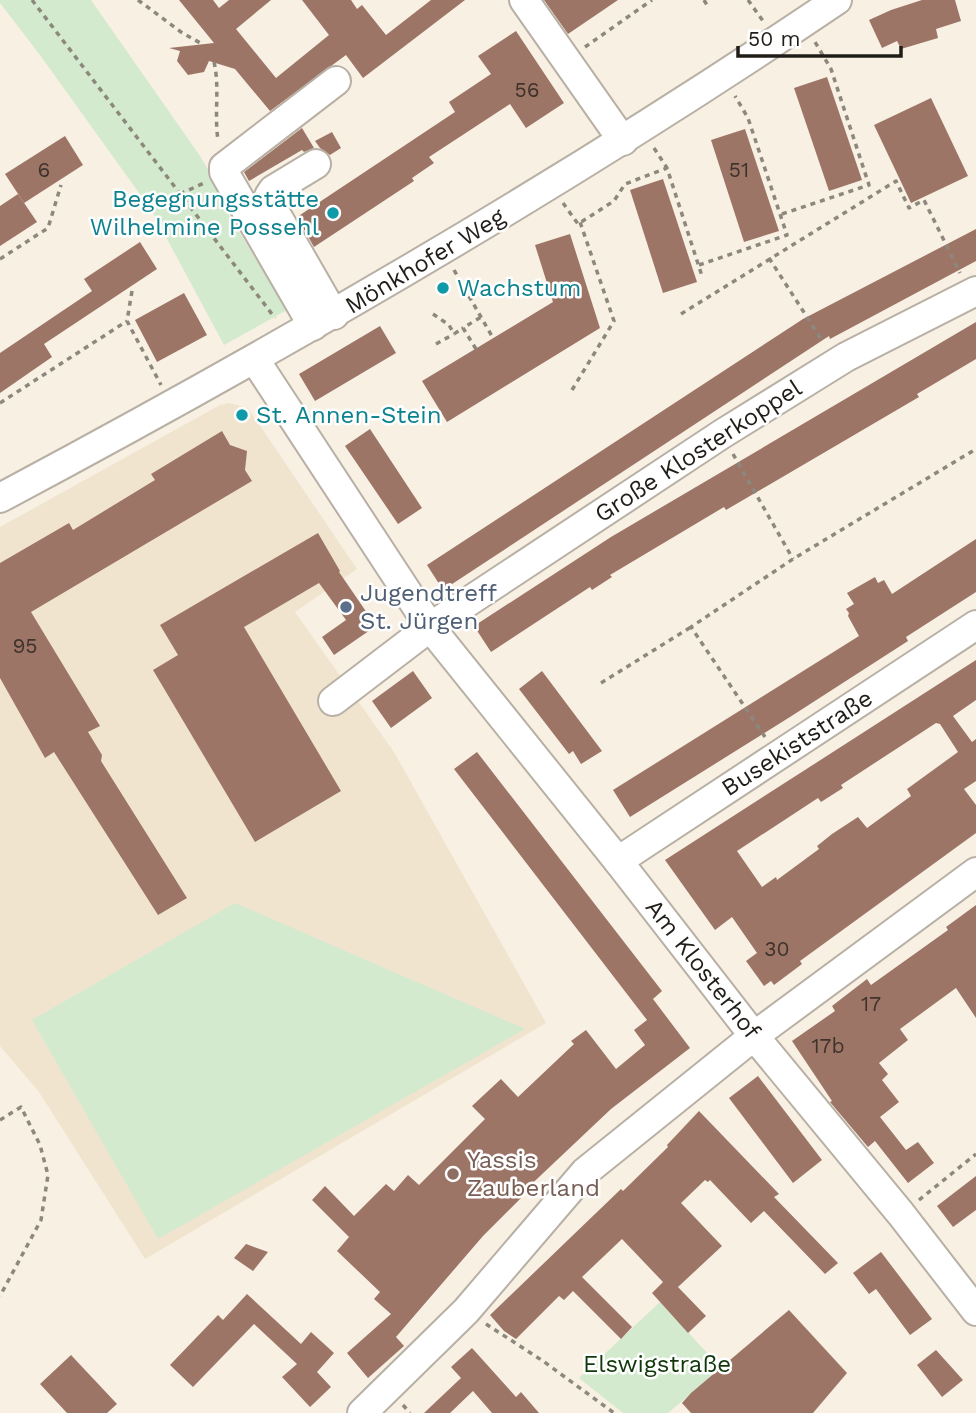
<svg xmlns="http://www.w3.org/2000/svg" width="976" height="1413" font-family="'Work Sans',sans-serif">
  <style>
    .built { fill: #f0e4cf }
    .green { fill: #d3eace }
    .building { fill: #9d7567; fill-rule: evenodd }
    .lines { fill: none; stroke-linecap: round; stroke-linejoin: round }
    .minor-casing { stroke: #b8b0a4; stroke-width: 32 }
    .path { stroke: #8d887e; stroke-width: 3.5; stroke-dasharray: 5 5; stroke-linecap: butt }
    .minor { stroke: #fff; stroke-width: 28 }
    .culture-dot { fill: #0f9aa8; stroke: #fefefe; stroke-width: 2.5 }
    .service-dot { fill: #5c6f8a; stroke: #fefefe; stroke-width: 2.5 }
    .education-dot { fill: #8d6e63; stroke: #fefefe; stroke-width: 2.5 }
    .labels { text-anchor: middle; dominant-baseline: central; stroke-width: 5; stroke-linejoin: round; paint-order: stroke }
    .number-label { font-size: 21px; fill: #3f332c }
    .culture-label { font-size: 24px; fill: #0d838f; stroke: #fefefe; text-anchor: start }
    .street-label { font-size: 24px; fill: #201d18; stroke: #fefefe }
    .service-label { font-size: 24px; fill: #4e5e75; stroke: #fefefe; text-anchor: start }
    .education-label { font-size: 24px; fill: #785e54; stroke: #fefefe; text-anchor: start }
    .park-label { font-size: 24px; fill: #11380a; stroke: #fefefe }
  </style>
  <rect width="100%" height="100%" fill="#f8f0e2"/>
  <!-- built -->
  <polygon class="built" points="229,403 248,408 357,569 295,612 394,752 546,1023 145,1259 39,1092 0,1046 0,527 220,405"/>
  <!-- green -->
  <g class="green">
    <polygon points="0,0 91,0 200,156 226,199 227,212 287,310 224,345 152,211 40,55 0,3"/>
    <polygon points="235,903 525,1029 158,1239 32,1020"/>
    <polygon points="660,1302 721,1368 668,1413 623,1413 579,1378"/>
  </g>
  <!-- building -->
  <g class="building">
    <polygon points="179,0 213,0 219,8 229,0 271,0 236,29 276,78 329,35 302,0 351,0 357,9 362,5 386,35 431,0 465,0 363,78 346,55 270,111 235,69 209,61 204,72 188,75 177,61 180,51 169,48 214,43"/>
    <polygon points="544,0 618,0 568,34"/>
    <polygon points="922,0 955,0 961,21 936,29 938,38 901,49 897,41 882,48 869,20 891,10"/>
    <polygon points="516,31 564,103 526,128 510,104 429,157 434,163 412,178 414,181 314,247 297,217 455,112 449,102 491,74 478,56"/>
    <polygon points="827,77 862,180 829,191 794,88"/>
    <polygon points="931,98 968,176 911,203 874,125"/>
    <polygon points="302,128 314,148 304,152 302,150 249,181 244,172"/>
    <polygon points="745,129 779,231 744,242 711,140"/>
    <polygon points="332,132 341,148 330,155 320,148 315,141"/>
    <polygon points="65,136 83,165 24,203 5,174"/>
    <polygon points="663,179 697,282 663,293 630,190"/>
    <polygon points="18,194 37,222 0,246 0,206"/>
    <polygon points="976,229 976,261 830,339 829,336 443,590 427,565 803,319"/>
    <polygon points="570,234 600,328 447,422 422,381 553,302 535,245"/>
    <polygon points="140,242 157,269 44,344 52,357 0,393 0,353 92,291 84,279"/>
    <polygon points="184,293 207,335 157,362 135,320"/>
    <polygon points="976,322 976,359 917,394 919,397 726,510 724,507 610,575 612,577 592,590 590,587 491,652 474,626 611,537"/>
    <polygon points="380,326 396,353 315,401 299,374"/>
    <polygon points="370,429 422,508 398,524 345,446"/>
    <polygon points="222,431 230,445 247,451 245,470 252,481 31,612 100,726 88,732 102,755 101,761 187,898 158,915 54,752 45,758 0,678 0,563 69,523 73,530 155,480 151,474"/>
    <polygon points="318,533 340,571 339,572 376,626 334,655 322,637 346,620 319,583 244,627 341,791 255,842 153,670 178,655 160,625"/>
    <polygon points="976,539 976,592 906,637 908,641 790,717 630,817 613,790 859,636 848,616 849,613 846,609 854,604 847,593 875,577 878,583 884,580 892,594"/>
    <path d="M976,660V700L953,716L972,742L976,739V781L964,789L976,805V833L800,961L802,964L774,985L771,981L764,986L746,961L757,953L732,917L715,930L665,860ZM936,723L940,724L958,752L907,789L911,796L867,828L858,817L832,834L817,846L819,849L777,880L776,877L762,887L737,851L818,798L821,802L843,788L841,785Z"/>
    <polygon points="413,671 432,698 391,728 372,701"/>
    <polygon points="542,671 602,751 581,764 573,751 569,754 519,689"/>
    <polygon points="477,752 662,991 653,999 690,1048 611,1109 520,1195 522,1197 483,1236 396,1337 404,1346 368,1378 347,1353 391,1314 374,1299 380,1292 337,1251 349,1237 312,1200 325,1186 354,1216 386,1184 394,1191 408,1175 419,1185 485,1119 472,1106 501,1079 518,1097 574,1044 571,1041 586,1030 616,1069 645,1045 634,1030 647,1020 454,769"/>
    <polygon points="976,905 976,1018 956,988 900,1029 908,1040 879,1063 888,1074 882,1080 899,1102 880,1117 906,1150 918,1142 934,1163 908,1183 875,1141 868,1147 830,1102 832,1101 792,1041 835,1011 832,1006 867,979 871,985 948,930 946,927"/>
    <polygon points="758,1076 822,1160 793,1183 729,1098"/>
    <polygon points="699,1111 779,1194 774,1197 838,1263 825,1274 764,1211 751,1223 710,1180 708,1182 705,1180 681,1203 722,1246 678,1287 706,1316 688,1333 652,1293 663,1282 622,1239 582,1277 632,1327 621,1339 573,1291 564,1300 559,1296 516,1339 504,1331 490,1315 621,1189 623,1191 668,1147 667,1145"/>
    <polygon points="976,1176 976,1210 953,1227 937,1206"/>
    <polygon points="246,1244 268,1252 253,1271 234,1258"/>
    <polygon points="881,1252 932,1319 910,1335 876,1289 869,1294 853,1273"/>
    <polygon points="247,1294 301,1344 311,1332 334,1353 317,1372 331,1387 310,1407 282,1377 297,1364 254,1324 193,1387 170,1365 218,1315 223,1320"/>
    <polygon points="789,1310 847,1373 813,1413 691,1413 682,1403 691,1393"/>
    <polygon points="472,1348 516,1397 521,1392 539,1413 492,1413 473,1391 450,1413 424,1413 461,1378 451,1367"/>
    <polygon points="936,1350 963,1380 942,1397 917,1365"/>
    <polygon points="71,1355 117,1404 107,1413 67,1413 40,1384"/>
  </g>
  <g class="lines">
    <!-- minor casing -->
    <g class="minor-casing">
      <g id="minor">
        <polyline points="524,0 623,141"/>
        <polyline points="316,164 273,190 269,196 269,202 334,315"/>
        <polyline points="313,326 224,172 224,167 336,81"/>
        <polyline points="255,360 430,627 618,861 754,1036 901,1214 976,1311"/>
        <path d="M0,498C289,344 566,183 837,0"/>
        <polyline points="333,701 430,627 722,434 846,357 976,291"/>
        <polyline points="618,861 976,625"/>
        <polyline points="362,1413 466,1311 585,1172 754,1036 976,872"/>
      </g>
    </g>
    <!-- path -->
    <g class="path">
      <polyline points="32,0 275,318"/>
      <polyline points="138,0 181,32 202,44"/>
      <polyline points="704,0 707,5"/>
      <polyline points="748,0 763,21"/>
      <polyline points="585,47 652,0"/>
      <path d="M214,62C220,88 214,113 218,140"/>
      <polyline points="654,148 667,168 702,276"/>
      <polyline points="180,194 204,183"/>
      <polyline points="563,203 578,224 614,201 625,184 667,168"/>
      <polyline points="782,214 869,185 831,69 815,42"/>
      <polyline points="769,258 823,342"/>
      <polyline points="0,259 48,228 61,185"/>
      <polyline points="699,265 787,235 748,118 735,96"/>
      <polyline points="454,270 493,338"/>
      <polyline points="132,291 127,321 161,385"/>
      <polyline points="433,314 449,325 454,334 463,328"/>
      <polyline points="681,314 896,181 909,208 924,200 960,273"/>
      <polyline points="436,344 454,334"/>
      <polyline points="476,349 463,328 481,317"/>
      <polyline points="572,390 614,321 580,222"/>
      <polyline points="0,403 127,321"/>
      <polyline points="733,454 793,559"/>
      <polyline points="601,683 691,627"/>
      <polyline points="765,737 691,627 793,559 976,449"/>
      <polyline points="0,1120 21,1107 40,1145 48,1175 41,1220 0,1296"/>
      <polyline points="919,1200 976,1154"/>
      <polyline points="486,1324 543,1361 614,1413"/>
      <polyline points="403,1405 410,1413"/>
    </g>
    <!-- minor -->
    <use href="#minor" class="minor"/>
  </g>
  <!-- markers -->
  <g class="culture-dot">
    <circle cx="333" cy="213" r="7"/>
    <circle cx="443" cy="288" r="7"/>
    <circle cx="242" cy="415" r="7"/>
  </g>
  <circle class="service-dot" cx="346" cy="607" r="7"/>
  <circle class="education-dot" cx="453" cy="1174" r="7"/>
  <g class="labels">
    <!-- number labels -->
    <g class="number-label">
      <text x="527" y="89">56</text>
      <text x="44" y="169">6</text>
      <text x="739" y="169">51</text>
      <text x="25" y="645">95</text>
      <text x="777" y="948">30</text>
      <text x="871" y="1003">17</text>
      <text x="828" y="1045">17b</text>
    </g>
    <!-- culture labels -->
    <g class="culture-label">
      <text x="319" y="199" text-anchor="end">Begegnungsstätte<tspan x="319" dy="28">Wilhelmine Possehl</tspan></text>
      <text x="457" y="288">Wachstum</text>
      <text x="256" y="415">St. Annen-Stein</text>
    </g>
    <!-- street labels -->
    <g class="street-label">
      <text transform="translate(425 261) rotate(-31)">Mönkhofer Weg</text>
      <text transform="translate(698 451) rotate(-33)">Große Klosterkoppel</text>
      <text transform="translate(797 743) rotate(-33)">Busekiststraße</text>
      <text transform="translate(703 969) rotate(52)">Am Klosterhof</text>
    </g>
    <!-- service labels -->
    <g class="service-label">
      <text x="360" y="593">Jugendtreff<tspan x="360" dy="28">St. Jürgen</tspan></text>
    </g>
    <!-- education labels -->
    <g class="education-label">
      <text x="467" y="1160">Yassis<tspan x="467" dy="28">Zauberland</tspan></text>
    </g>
    <!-- park labels -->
    <g class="park-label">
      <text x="657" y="1364">Elswigstraße</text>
    </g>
  </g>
  <!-- scale -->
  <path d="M738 46v10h163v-10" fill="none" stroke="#201d18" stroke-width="3.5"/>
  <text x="748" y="46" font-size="21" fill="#201d18" stroke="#fefefe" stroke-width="5" paint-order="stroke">50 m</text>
</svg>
